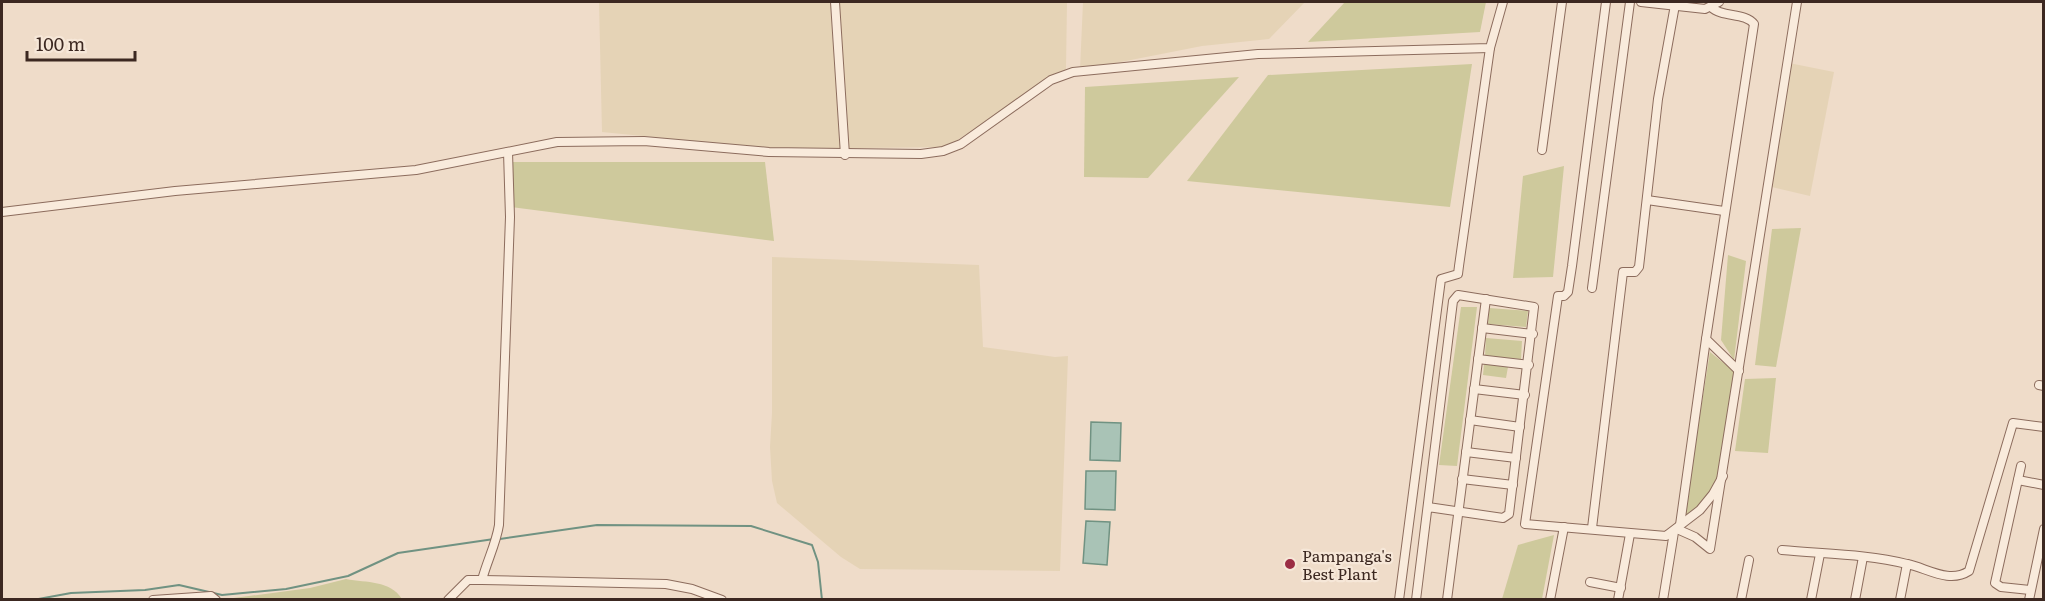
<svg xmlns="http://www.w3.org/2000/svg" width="2045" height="601" font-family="Literata,serif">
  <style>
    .farmland { fill: #e5d3b6 }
    .green { fill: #cec99c }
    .water { fill: #a9c3b6; stroke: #709282; stroke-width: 1.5 }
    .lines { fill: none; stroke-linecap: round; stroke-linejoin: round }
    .stream { stroke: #709282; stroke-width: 2 }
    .minor-casing { stroke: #8c6c5d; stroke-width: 10 }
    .minor { stroke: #f9ebdc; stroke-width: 8 }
    .poi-dot { fill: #9b2d44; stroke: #f6e7d8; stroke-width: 2 }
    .labels { text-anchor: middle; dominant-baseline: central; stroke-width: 4.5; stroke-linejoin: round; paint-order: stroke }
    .poi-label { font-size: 16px; fill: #3c2821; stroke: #f6e7d8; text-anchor: start }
  </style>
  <rect width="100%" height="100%" fill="#efdcc9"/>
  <!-- farmland -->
  <g class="farmland">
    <polygon points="599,2 1067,2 1066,69 947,147 773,149 602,132"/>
    <polygon points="1083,2 1305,2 1269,39 1202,46 1080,70"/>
    <polygon points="1789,63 1834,72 1810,196 1772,187"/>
    <polygon points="772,257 979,265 983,347 1055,357 1068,356 1060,571 860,569 841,557 777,503 772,481 770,447 772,413"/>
  </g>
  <!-- green -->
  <g class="green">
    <polygon points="1345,2 1486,2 1480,32 1308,42"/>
    <polygon points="1472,64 1450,207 1187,181 1268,75"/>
    <polygon points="1239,77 1148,178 1084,177 1085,87"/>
    <polygon points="511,162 765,162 774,241 511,207"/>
    <polygon points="1564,166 1553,277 1513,278 1523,176"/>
    <polygon points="1801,228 1776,367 1755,365 1772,229"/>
    <polygon points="1728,255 1746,261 1734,360 1721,340"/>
    <polygon points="1461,307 1477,307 1457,466 1439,465"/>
    <polygon points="1489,308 1528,311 1526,327 1488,324"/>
    <polygon points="1486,338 1522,341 1521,359 1485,356"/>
    <polygon points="1710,352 1736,373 1720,477 1698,508 1683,521"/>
    <polygon points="1484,364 1508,367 1506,378 1483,375"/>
    <polygon points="1776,378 1768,453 1735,451 1745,379"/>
    <polygon points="1554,535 1542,599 1502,599 1518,545"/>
    <path d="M346,579C367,583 390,580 402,599L219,600L310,588Z"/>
  </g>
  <!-- water -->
  <g class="water">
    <polygon points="1091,422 1121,423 1120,461 1090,460"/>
    <polygon points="1086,471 1116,471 1115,510 1085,509"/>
    <polygon points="1086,521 1110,522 1107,565 1083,563"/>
  </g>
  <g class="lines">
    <!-- stream -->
    <g class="stream">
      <polyline points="500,539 597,525 751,526 812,545 818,562 822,600"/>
      <polyline points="33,600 71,593 145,590 179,585 222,595 286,589 348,576 398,553 494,539"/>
    </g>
    <!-- minor casing -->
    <g class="minor-casing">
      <g id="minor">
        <polyline points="835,2 845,155"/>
        <polyline points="1606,2 1572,266 1568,292 1564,296 1558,296 1525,524 1666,536 1700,510 1713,494 1723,476"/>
        <polyline points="1641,2 1705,9 1719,2"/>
        <path d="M1711,7C1722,18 1745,12 1754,24L1706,339L1739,371"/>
        <polyline points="1542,150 1562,2"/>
        <polyline points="1647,200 1724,211"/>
        <polyline points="2,212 175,191 416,170 557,142 644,141 769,152 921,154 943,151 961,144 1051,80 1073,72 1258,54 1490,48 1503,2"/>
        <polyline points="1592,288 1630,2"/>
        <polyline points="1482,328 1533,334"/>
        <polyline points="1478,359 1529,365"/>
        <polyline points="2039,385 2044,386"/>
        <polyline points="1474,389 1525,395"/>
        <polyline points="1470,420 1520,427"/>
        <polyline points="1466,452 1516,458"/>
        <polyline points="2021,466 1995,583 2001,587 2030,590"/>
        <polyline points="1462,479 1513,485"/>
        <polyline points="2018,480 2044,485"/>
        <polyline points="1680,525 1706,339"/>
        <polyline points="1592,528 1623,272 1635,272 1639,267 1658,99 1675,5"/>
        <polyline points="1677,529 1695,537 1710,549 1797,2"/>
        <path d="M1782,550C1823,554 1867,554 1907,564C1927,568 1949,584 1969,571L2013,423L2044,427"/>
        <polyline points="482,580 666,584 692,589 722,600"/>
        <polyline points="1590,582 1621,588"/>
        <polyline points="153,600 211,596 216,600"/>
        <path d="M448,600L468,580H482C487,561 496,544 499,525L510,217L508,152"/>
        <polyline points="1399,600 1441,279 1458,274 1459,266 1490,48"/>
        <polyline points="1416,600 1453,301 1458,295 1534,307 1509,514 1503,518 1428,507"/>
        <polyline points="1447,600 1486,299"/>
        <polyline points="1550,600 1564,527"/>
        <polyline points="1618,600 1630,534"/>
        <polyline points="1663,600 1674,532"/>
        <polyline points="1741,600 1749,560"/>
        <polyline points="1811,600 1820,554"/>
        <polyline points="1855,600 1863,557"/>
        <polyline points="1900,600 1907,564"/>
        <polyline points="2029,600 2044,529"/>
      </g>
    </g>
    <!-- minor -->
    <use href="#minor" class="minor"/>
  </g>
  <!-- markers -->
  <circle class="poi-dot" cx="1290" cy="564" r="6"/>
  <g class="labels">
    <!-- poi labels -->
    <g class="poi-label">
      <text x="1302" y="555">Pampanga's<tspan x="1302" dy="18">Best Plant</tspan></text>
    </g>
  </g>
  <!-- border -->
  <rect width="2045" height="601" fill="none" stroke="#3c2821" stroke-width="6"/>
  <!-- scale -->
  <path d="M27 51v9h108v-9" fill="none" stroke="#3c2821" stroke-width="3"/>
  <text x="36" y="51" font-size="18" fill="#3c2821" stroke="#f6e7d8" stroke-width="4.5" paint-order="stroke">100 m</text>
</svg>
